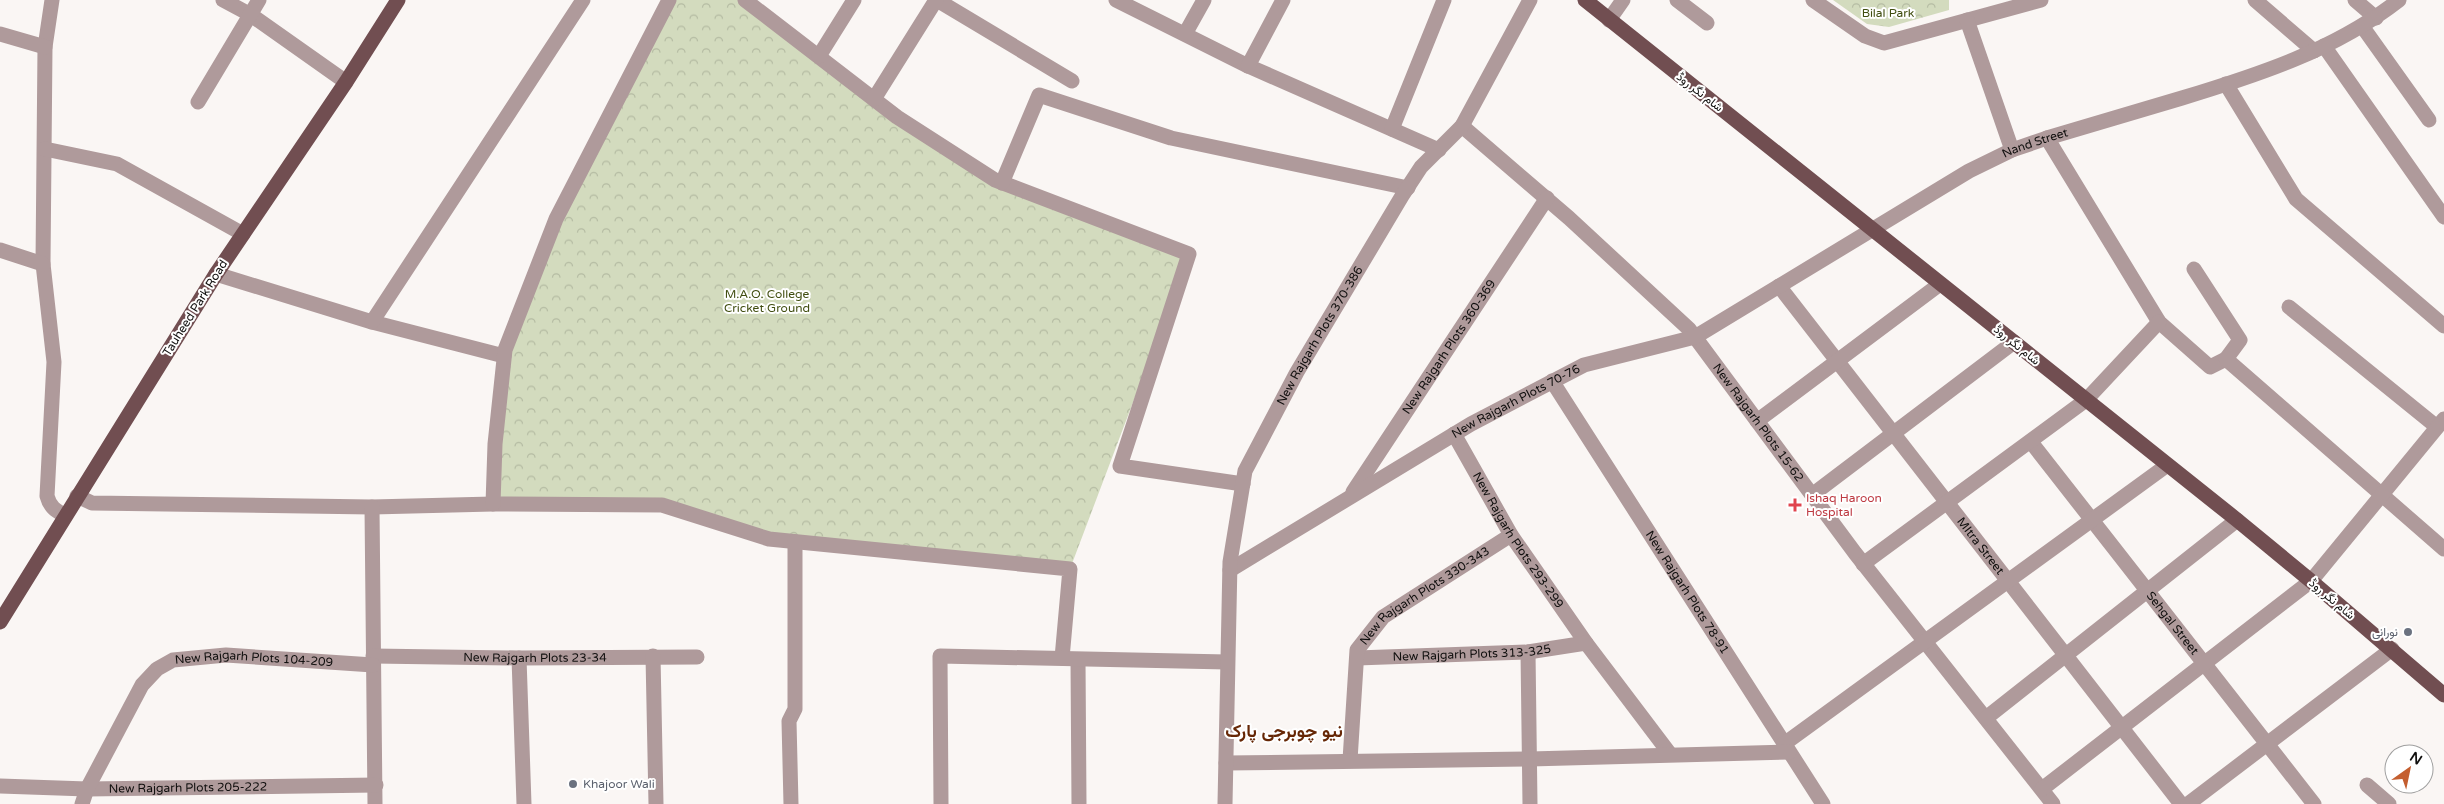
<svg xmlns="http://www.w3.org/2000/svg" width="2444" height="804" font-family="'Varela Round',Vazirmatn,sans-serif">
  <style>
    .forest { fill: url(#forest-crowns) }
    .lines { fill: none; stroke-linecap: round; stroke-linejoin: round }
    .minor { stroke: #af9a9b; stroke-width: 15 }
    .major { stroke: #714e51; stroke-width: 15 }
    .health-dot { fill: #e0444e; stroke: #fff; stroke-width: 2 }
    .worship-dot { fill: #6b7280; stroke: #fff; stroke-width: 2 }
    .labels { text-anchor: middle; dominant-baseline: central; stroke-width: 4; stroke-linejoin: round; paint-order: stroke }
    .park-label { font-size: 12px; fill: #414e11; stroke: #fff }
    .street-label { font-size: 12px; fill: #100f0e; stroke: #fff }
    .health-label { font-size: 12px; fill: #be3a42; stroke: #fff; text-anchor: start }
    .worship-label { font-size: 12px; fill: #5b616d; stroke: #fff; text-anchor: end }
    .district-label { font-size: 18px; font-weight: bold; fill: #662706; stroke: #fff }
  </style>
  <defs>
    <pattern id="forest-crowns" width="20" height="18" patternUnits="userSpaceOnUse" patternTransform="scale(1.25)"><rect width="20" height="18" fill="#d3dbbe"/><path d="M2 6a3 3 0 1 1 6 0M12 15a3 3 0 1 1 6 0" fill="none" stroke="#b4bba2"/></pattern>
  </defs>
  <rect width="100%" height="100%" fill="#faf6f4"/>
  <!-- forest -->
  <g class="forest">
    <polygon points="671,0 745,0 1002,183 1189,254 1070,569 769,539 662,505 493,504 504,356 556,219"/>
    <polygon points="1833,0 1949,0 1949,10 1889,27 1867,24"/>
  </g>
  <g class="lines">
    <!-- minor -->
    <g class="minor">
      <path d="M52,0L45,47L43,264L54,362L47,496C50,507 55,510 65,516"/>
      <polyline points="223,0 251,15 346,82"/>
      <polyline points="745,0 897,117 995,180 1189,254 1120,466 1243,484"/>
      <polyline points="937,0 1072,81"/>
      <polyline points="1116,0 1248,66 1439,150"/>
      <polyline points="1677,0 1707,23"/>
      <polyline points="1813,0 1865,36 1884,43 2041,0"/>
      <polyline points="2255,0 2314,51"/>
      <polyline points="2355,0 2376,18"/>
      <polyline points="1609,20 1623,0"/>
      <polyline points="1967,20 2012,150"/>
      <polyline points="2362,26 2429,120"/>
      <polyline points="0,34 45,47"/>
      <polyline points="1185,34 1204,0"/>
      <polyline points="2324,46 2444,217"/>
      <polyline points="819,56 854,0"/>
      <polyline points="1248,66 1283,0"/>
      <polyline points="2226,84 2296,199 2444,326"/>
      <polyline points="874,99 936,0"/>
      <polyline points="198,102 259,0"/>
      <path id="s1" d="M1462,126L1569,218L1689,329L1855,553L2053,804"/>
      <polyline points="1392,129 1444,0"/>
      <polyline points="2047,138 2159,322 2210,367 2226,359"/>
      <polyline points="45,149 117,164 243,234"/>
      <polyline points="1002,183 1039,95 1171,138 1408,188"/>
      <polyline points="0,250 43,264"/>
      <polyline points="2194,269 2240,340 2226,359 2444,549"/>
      <polyline points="216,274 372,322 504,356"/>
      <path id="s2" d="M1779,286L2181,804"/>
      <polyline points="2289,307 2437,427"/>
      <polyline points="372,322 583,0"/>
      <path id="s3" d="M1552,381L1823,804"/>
      <polyline points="1757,421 1940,284"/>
      <path id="s4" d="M1454,434L1511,535L1586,643L1670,754"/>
      <path id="s5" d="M2031,442L2314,804"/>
      <path id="s6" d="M1353,492L1547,198"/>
      <polyline points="1812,495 2014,342"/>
      <polyline points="77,496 92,503 372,507 493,504 662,505 769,539 1070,569 1062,658"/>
      <polyline points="493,504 495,444 505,350 556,219 669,0"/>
      <polyline points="372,507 375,804"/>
      <polyline points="1863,564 2086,400 2159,322"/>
      <path id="s7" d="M1230,570L1471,424L1584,365L1695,337L1969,171L2012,150L2047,138C2092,125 2137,111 2182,98C2258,75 2335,50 2399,0"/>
      <polyline points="1528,652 1530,804"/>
      <path id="s8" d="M373,656L519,658L697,657"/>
      <polyline points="653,656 656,804"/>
      <polyline points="519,658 524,804"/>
      <path id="s9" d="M1357,658L1528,652L1586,643"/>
      <polyline points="1078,660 1079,804"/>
      <polyline points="1986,718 2237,520"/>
      <polyline points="1784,744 2166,466"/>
      <path id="s10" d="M1350,760L1357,650L1383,617L1511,535"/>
      <polyline points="1226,763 1530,759 1789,752"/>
      <polyline points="2367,785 2389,804"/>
      <path id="s11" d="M0,786L87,789L376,785"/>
      <polyline points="2042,789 2311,581 2444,419"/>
      <path id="s12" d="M82,804L87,789L142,685L157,669L173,660L226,655L373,665"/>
      <polyline points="791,804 789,721 795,709 795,542"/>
      <polyline points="941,804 940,656 1227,662"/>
      <path id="s13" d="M1225,804L1230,562L1245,471L1297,372L1402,196L1421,167L1462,126L1530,0"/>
      <polyline points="2188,804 2392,649"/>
    </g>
    <!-- major -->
    <g class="major">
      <polyline points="1585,0 2237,520 2311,581 2444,695"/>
      <polyline points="0,622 216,274 346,82 398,0"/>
    </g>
  </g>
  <!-- markers -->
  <path class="health-dot" d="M1792.5 497.5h5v5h5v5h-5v5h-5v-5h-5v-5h5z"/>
  <g class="worship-dot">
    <circle cx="2408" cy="632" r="5"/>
    <circle cx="573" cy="784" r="5"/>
  </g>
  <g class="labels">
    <!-- park labels -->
    <g class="park-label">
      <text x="1888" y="13">Bilal Park</text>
      <text x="767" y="294">M.A.O. College<tspan x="767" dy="14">Cricket Ground</tspan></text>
    </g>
    <!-- street labels -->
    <g class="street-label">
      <text transform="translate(1700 92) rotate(38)">شام نگر روڈ</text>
      <text stroke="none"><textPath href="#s7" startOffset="916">Nand Street</textPath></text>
      <text transform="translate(195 308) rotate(-58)">Tauheed Park Road</text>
      <text stroke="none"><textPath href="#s13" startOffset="489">New Rajgarh Plots 370-386</textPath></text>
      <text transform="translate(2017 345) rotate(39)">شام نگر روڈ</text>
      <text stroke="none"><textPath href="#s6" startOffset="174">New Rajgarh Plots 360-369</textPath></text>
      <text stroke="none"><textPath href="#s7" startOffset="332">New Rajgarh Plots 70-76</textPath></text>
      <text stroke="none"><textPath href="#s1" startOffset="421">New Rajgarh Plots 15-62</textPath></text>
      <text stroke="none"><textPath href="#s4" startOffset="124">New Rajgarh Plots 293-299</textPath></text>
      <text stroke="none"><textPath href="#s2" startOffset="329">MItra Street</textPath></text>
      <text stroke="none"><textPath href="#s3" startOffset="251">New Rajgarh Plots 78-91</textPath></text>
      <text stroke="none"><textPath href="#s10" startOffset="198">New Rajgarh Plots 330-343</textPath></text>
      <text transform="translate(2332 599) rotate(40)">شام نگر روڈ</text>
      <text stroke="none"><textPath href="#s5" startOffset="230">Sehgal Street</textPath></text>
      <text stroke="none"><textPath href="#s9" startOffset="115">New Rajgarh Plots 313-325</textPath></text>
      <text stroke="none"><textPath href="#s8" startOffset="162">New Rajgarh Plots 23-34</textPath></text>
      <text stroke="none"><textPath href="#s12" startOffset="255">New Rajgarh Plots 104-209</textPath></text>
      <text stroke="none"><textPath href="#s11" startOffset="188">New Rajgarh Plots 205-222</textPath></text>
    </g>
    <!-- health labels -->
    <g class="health-label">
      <text x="1806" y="498">Ishaq Haroon<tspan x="1806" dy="14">Hospital</tspan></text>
    </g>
    <!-- worship labels -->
    <g class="worship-label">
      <text x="2398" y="632">نورانی</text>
      <text x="583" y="784" text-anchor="start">Khajoor Wali</text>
    </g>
    <!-- district labels -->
    <g class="district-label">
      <text x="1284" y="731">نیو چوبرجی پارک</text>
    </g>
  </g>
  <!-- north arrow -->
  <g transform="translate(2409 769) rotate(33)"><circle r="24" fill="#ffffff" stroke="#9f9f9f"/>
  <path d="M0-4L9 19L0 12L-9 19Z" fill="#c45e2f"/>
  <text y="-8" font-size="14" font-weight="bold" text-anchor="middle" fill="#100f0e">N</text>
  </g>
</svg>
